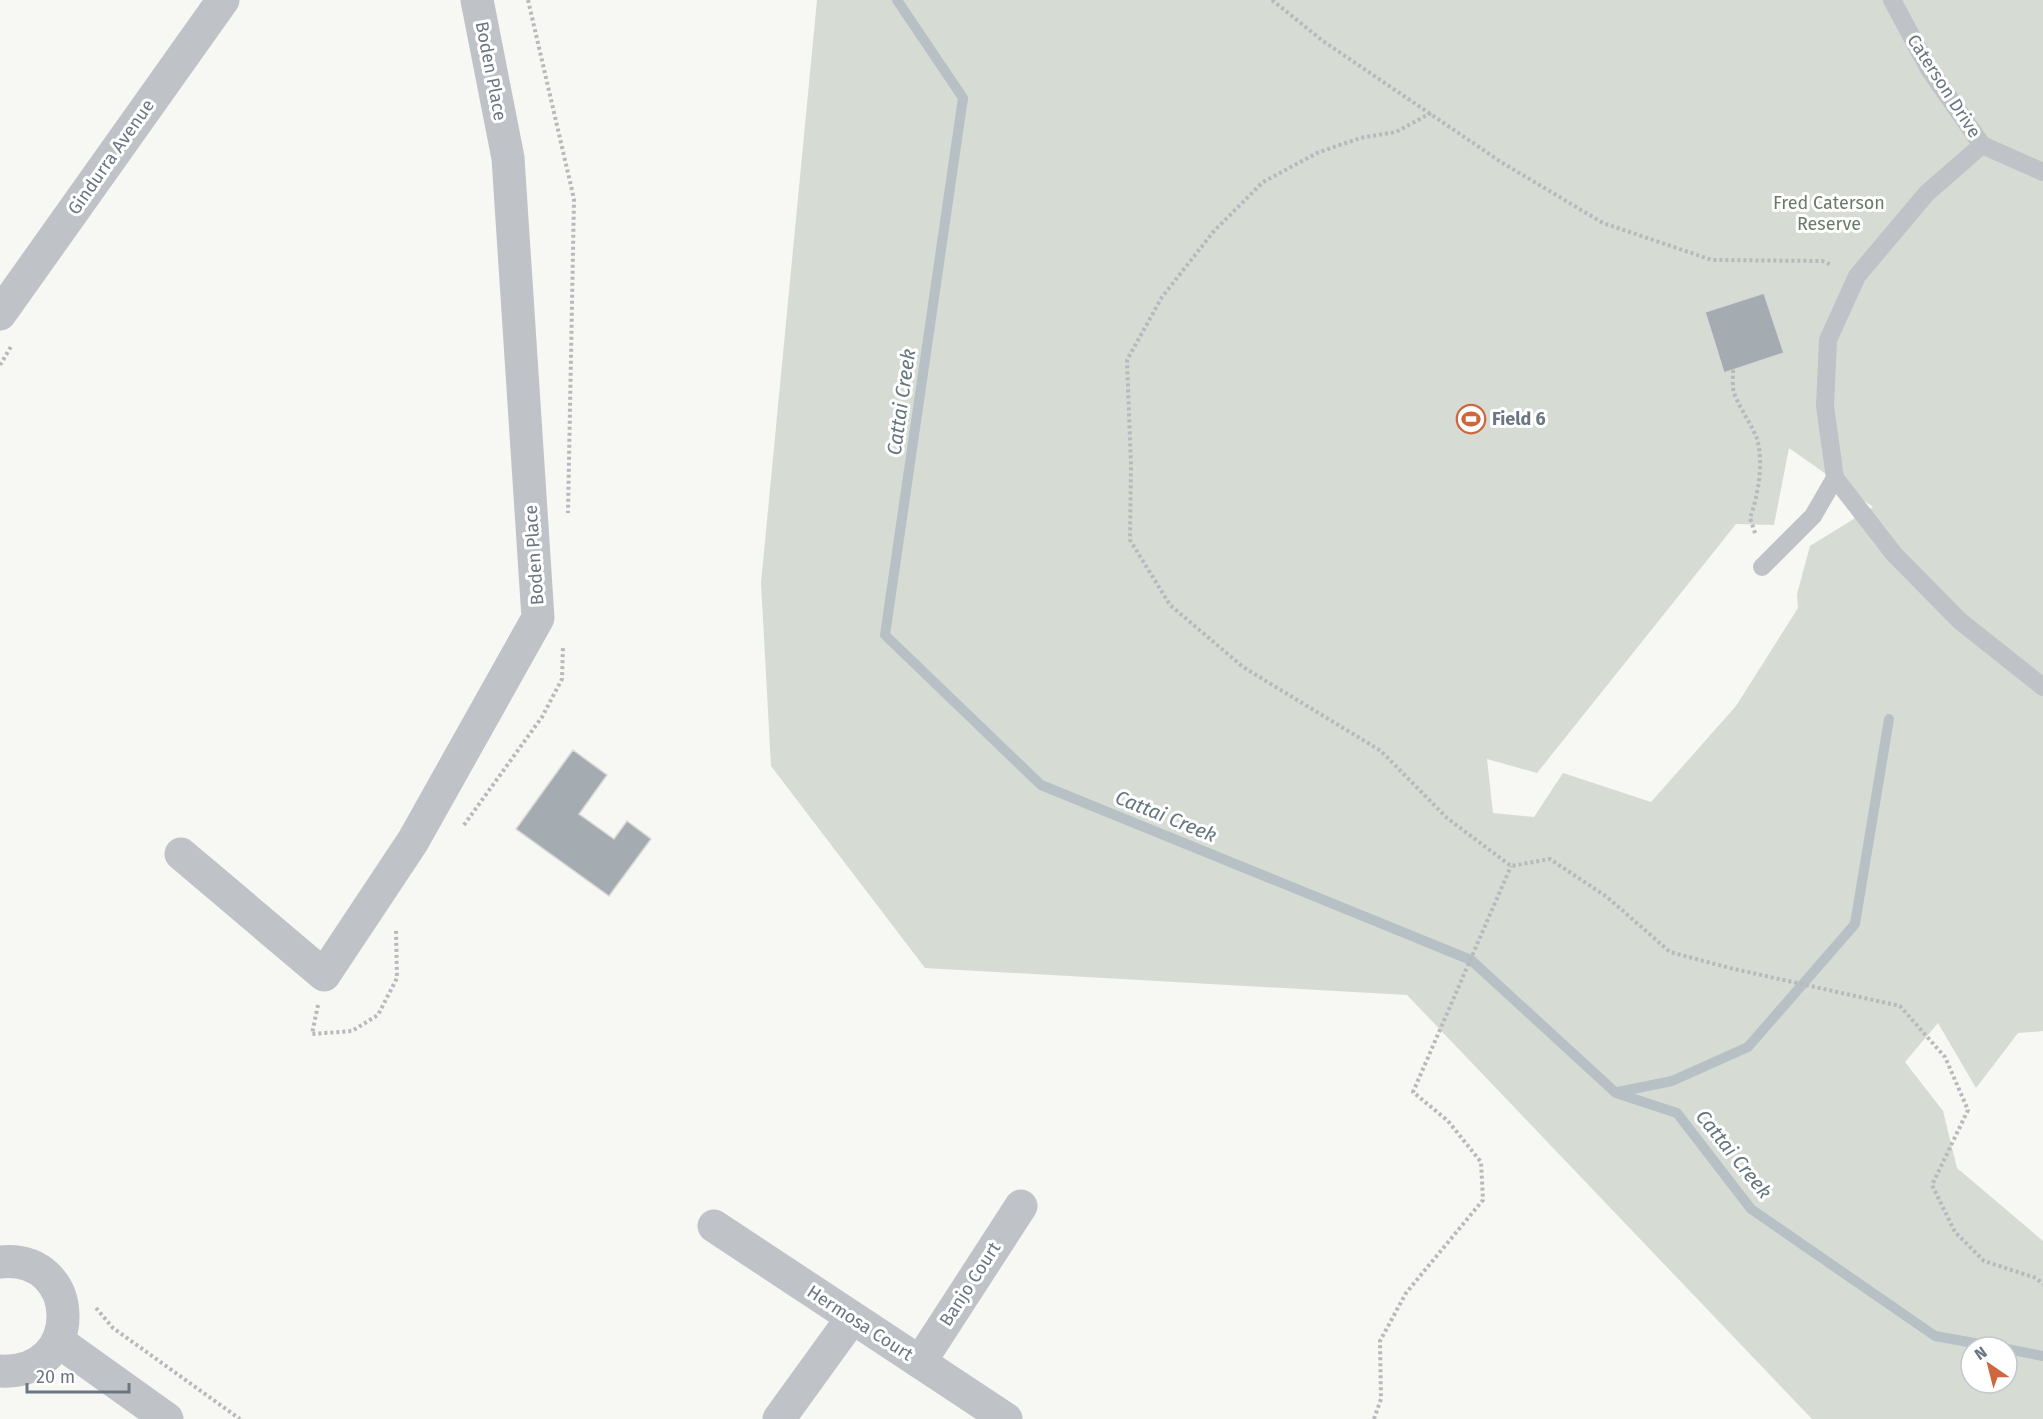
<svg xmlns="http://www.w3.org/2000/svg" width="2043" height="1419" font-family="'Fira Sans',sans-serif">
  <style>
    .green { fill: #d6dbd4; fill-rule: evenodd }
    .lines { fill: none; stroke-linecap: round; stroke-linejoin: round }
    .stream { stroke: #b7c0c5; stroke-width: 10 }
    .building { fill: #a4abb1; stroke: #d8d8d7; stroke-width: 1.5 }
    .path { stroke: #b7babc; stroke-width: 4; stroke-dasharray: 3 3; stroke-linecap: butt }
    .lane { stroke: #bfc2c6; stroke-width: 18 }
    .street { stroke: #bfc2c6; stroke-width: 33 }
    .labels { text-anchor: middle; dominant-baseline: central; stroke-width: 6; stroke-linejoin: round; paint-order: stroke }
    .street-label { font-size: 18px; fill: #6a7682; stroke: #fff }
    .park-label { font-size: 18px; fill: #6a7a68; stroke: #fff }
    .poi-label { font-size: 18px; font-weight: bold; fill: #6a7682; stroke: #fff; text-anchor: start }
    .water-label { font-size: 20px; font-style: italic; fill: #65767e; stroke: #fff }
  </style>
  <rect width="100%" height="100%" fill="#f7f7f4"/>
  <!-- green -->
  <path class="green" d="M817,0H2043V1031L2018,1033L1976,1088L1938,1023L1905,1062L1943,1111L1957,1168L2043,1241V1419H1812L1407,995L925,968L771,766L761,583ZM1789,448L1873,507L1810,546L1797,594L1798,608L1736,706L1651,802L1563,773L1534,817L1493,813L1487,759L1537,773L1736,524L1774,525ZM1971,1347H2007V1383H1971Z"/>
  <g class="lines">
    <!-- stream -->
    <g class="stream">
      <polyline points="897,0 963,98 885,635 1041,785 1471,960 1616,1093 1677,1113 1751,1209 1935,1336 1996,1347"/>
      <polyline points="1618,1092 1672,1081 1748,1047 1855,924 1889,719"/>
      <polyline points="2007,1349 2043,1356"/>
    </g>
  </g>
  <!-- building -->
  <g class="building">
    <polygon points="1764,293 1784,353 1724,373 1705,312"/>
    <polygon points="573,750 607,775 579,814 614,839 627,821 651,839 609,896 516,829"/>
  </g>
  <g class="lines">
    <!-- path -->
    <g class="path">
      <polyline points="528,0 574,199 568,513"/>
      <polyline points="1272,0 1323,41 1501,162 1603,223 1712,260 1822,261 1832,265"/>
      <polyline points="1431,113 1396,132 1360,138 1317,153 1263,182 1214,231 1162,297 1127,360 1131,465 1130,540 1170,605 1243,667 1381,751 1447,818 1511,866 1550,859 1607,897 1670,952 1730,968 1900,1006 1945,1057 1968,1110 1932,1185 1955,1232 1984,1261 2036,1278 2043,1284"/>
      <polyline points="0,365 12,345"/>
      <path d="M1733,370C1733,377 1732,386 1734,393C1740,409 1751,423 1757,439C1764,463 1758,496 1750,518L1756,536"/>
      <polyline points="464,825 542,717 562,679 563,646"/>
      <polyline points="318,1005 312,1034 352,1031 378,1015 397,978 396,929"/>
      <polyline points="96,1308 113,1328 240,1419"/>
      <polyline points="1374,1419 1381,1399 1380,1341 1406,1293 1483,1200 1481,1162 1448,1121 1413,1092 1511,866"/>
    </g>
    <!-- lane -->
    <g class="lane">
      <polyline points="1892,0 1929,69 1982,145 2043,172"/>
      <polyline points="1982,145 1927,193 1857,276 1828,340 1825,406 1835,478 1894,554 1960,621 2043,687"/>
      <polyline points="1762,567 1813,516 1835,478"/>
    </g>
    <!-- street -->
    <g class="street">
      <polyline points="0,314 223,0"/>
      <polyline points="181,854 324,975 413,841 538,618 508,158 477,0"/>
      <polyline points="714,1226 1006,1419"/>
      <path d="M0,1262C82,1253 86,1376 0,1371"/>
      <polyline points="58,1341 167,1419"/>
      <polyline points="920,1362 1021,1206"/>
      <polyline points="779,1419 852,1318"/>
    </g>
  </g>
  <!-- icons -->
  <defs>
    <g id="stadium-ring" transform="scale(1.5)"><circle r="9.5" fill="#fff" stroke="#ce673d" stroke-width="1.5"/><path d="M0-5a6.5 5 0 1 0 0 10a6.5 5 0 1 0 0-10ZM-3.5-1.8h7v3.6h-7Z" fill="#ce673d"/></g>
  </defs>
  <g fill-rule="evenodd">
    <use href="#stadium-ring" x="1471" y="419"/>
  </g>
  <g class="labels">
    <!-- street labels -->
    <g class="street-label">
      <text transform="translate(491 71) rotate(79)">Boden Place</text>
      <text transform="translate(1944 86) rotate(57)">Caterson Drive</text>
      <text transform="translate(111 157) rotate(-55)">Gindurra Avenue</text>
      <text transform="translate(534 555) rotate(-94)">Boden Place</text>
      <text transform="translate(970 1284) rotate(-57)">Banjo Court</text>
      <text transform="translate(860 1323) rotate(33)">Hermosa Court</text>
    </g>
    <!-- park labels -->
    <g class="park-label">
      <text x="1829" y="203">Fred Caterson<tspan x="1829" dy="21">Reserve</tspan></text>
    </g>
    <!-- poi labels -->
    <g class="poi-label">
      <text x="1492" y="419">Field 6</text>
    </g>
    <!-- water labels -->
    <g class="water-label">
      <text transform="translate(901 402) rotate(-82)">Cattai Creek</text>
      <text transform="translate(1166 816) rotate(22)">Cattai Creek</text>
      <text transform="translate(1734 1154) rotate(51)">Cattai Creek</text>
    </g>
  </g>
  <!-- north arrow -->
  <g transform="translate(1989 1365) rotate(325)"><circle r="28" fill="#ffffff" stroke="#c3c8cd" stroke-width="1.5"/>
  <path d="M0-4.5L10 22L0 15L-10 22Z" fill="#ce673d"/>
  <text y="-9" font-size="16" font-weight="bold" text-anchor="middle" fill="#6a7682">N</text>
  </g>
  <!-- scale -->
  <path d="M27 1383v9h102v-9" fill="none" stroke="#6a7682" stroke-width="3"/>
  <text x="36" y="1383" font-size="18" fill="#6a7682" stroke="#ffffff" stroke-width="4.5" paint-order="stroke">20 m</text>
</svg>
